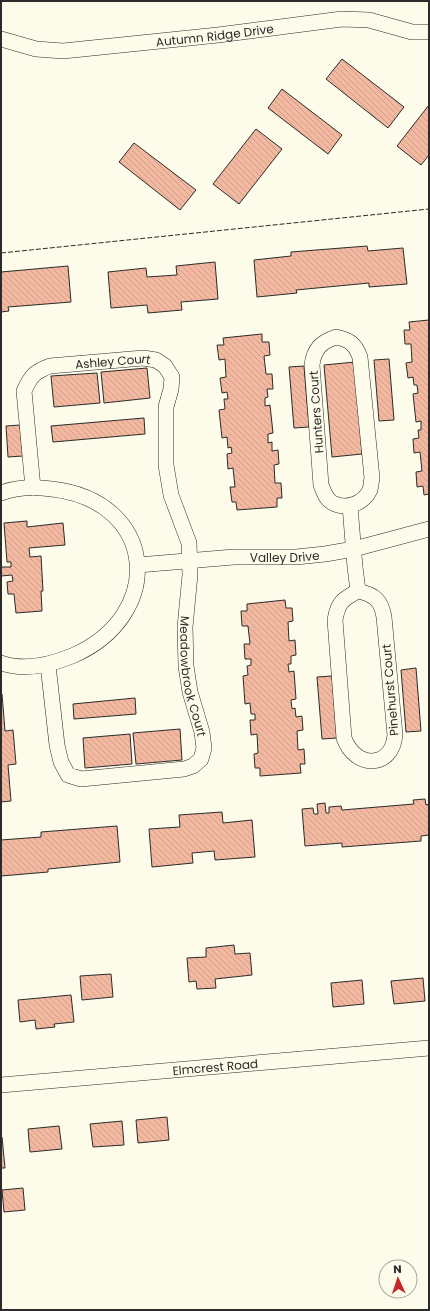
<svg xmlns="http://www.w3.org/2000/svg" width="430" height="1311" font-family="Poppins,sans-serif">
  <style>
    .building { fill: url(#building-back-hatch); stroke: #2b2b2b }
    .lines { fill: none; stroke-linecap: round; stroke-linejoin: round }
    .minor-casing { stroke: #2b2b2b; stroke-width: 16 }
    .minor { stroke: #fdfbea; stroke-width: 15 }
    .fence { stroke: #2b2b2b; stroke-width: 1; stroke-dasharray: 5 2; stroke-linecap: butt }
    .labels { text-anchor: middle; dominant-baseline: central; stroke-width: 3; stroke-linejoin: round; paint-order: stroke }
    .street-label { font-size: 12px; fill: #2b2b2b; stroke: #fdfbea }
  </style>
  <defs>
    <pattern id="building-back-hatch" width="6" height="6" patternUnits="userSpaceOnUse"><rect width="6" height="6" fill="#f2b8a0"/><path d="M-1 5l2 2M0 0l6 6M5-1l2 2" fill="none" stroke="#d09e8a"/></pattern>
  </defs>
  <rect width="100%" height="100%" fill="#fdfbea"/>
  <!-- building -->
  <g class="building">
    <polygon points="342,59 404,107 388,128 326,79"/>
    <polygon points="282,89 342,135 328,154 268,108"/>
    <polygon points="429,105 429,155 421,165 397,146"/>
    <polygon points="256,129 282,149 239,204 213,184"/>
    <polygon points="134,143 196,190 180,210 119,162"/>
    <polygon points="367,246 368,251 403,248 407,284 369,287 369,283 296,290 297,293 257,297 254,260 291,256 291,252"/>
    <polygon points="215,262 218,299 181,302 182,310 148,313 147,305 111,308 108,272 146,268 147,277 177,275 176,266"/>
    <polygon points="68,266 71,302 8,307 9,311 1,312 1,272"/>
    <polygon points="429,320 429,494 424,495 423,486 417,487 416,472 422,471 420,452 414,453 413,439 419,438 418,430 421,430 421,421 416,422 413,394 418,393 417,385 414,385 413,377 408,378 406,363 412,362 411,344 405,344 404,330 410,330 409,322"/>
    <polygon points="262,334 262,342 269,342 270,355 264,356 266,374 272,374 273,389 267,389 268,397 265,398 265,406 270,405 273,433 268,434 268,443 272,442 272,451 278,450 279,464 274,465 275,483 281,483 282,498 277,498 277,507 237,510 236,502 232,502 230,487 235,487 233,468 228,469 227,454 232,453 231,447 228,448 227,437 222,438 219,410 225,409 224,399 228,399 227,392 222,393 220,378 226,377 225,359 219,360 217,345 224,345 223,338"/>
    <polygon points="389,359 394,420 379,421 374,360"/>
    <polygon points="355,362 362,454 332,457 324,365"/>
    <polygon points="304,366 309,427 294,428 289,367"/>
    <polygon points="147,368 150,398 104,403 101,372"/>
    <polygon points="97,373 100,403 54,407 51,376"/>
    <polygon points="144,418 145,434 53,442 51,426"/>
    <polygon points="20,425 23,456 8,457 6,426"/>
    <polygon points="27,521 27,527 63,523 65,545 29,548 30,557 41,556 43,591 41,591 42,611 16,613 14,594 8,594 7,582 13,581 12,575 1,576 1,567 11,567 11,562 7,562 4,523"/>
    <polygon points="285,600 286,608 292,608 293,621 288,622 289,641 295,640 296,655 291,656 291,664 288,664 289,672 294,671 296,699 291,700 292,709 295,708 296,717 302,716 303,730 297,731 298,750 304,749 305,764 300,764 301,773 260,776 260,768 255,768 254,754 258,753 257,734 251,735 250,720 255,720 255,714 251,714 250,703 245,704 243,676 248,675 247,666 251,665 251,659 245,659 244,644 250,644 248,626 242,626 241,611 247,611 247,604"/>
    <polygon points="416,668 421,731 406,732 401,670"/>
    <polygon points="332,676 337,738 322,739 317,677"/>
    <polygon points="1,694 2,694 5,731 13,730 16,764 8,765 11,801 1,802"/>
    <polygon points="135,698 136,714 74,719 73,704"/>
    <polygon points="180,729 182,760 136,764 133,733"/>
    <polygon points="130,734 132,764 85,768 83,738"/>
    <polygon points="425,799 426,805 429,804 429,835 421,836 421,841 342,847 342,843 305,846 302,809 313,808 314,814 318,814 317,804 325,803 326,813 329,813 329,807 341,806 342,810 414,804 413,800"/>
    <polygon points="222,812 223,823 252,820 255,857 215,860 214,851 192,853 193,863 152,867 149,829 180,827 179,815"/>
    <polygon points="117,826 120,862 48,869 48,872 1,876 1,840 41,837 41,832"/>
    <polygon points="234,945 235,954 250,953 252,975 215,979 216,988 197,989 196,981 189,982 187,958 206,957 206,948"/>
    <polygon points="111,974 113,997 82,1000 80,976"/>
    <polygon points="423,978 425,1001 394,1004 391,981"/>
    <polygon points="362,980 364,1004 333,1007 331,983"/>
    <polygon points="71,995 74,1022 54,1024 55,1027 36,1029 35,1020 20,1022 18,1000"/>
    <polygon points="167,1117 169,1140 138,1143 136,1120"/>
    <polygon points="122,1121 124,1145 93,1147 90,1124"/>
    <polygon points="59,1126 62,1149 30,1152 28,1129"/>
    <polygon points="1,1137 2,1137 5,1168 1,1168"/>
    <polygon points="23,1188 25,1210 4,1212 2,1190"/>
  </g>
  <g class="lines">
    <!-- minor casing -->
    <g class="minor-casing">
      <g id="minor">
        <path id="s1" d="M1,39L36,49L63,51L218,35L342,19L369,20L412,32H429"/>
        <path d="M336,337C350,340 355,344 360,357L372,478C371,482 371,487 370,490C363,504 346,510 333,503C326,500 324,492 321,485L312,365C314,349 321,342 336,337Z"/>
        <path id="s2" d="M33,488L24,391C31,376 34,372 50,366L143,358L156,360L165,366L172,377L171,389L166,407V465L171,495L189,543L190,575L185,627L186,666L190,692L202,732L204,748L201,759L193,766L184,769L81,779L68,775L61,762L57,745L48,665"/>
        <path d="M1,493C16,487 36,487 52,489C157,501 167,615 72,656C50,665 24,671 1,663"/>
        <polyline points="350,506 355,567 358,591"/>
        <path id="s3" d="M138,565L234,557H296L325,554L354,549L429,529"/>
        <path d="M358,591C375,595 381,600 384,617L395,735C392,769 355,769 344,738L335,620C338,602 343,599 358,591Z"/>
        <path id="s4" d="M1,1085L429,1048"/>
      </g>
    </g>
    <!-- minor -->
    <use href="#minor" class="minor"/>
    <!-- fence -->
    <polyline class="fence" points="1,253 429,209"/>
  </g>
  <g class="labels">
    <!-- street labels -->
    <g class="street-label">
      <text stroke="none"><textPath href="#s1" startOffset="216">Autumn Ridge Drive</textPath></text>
      <text stroke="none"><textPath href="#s2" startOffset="198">Ashley Court</textPath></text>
      <text transform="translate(316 412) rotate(-94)">Hunters Court</text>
      <text stroke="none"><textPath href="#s3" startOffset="147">Valley Drive</textPath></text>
      <text stroke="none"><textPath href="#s2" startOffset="570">Meadowbrook Court</textPath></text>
      <text transform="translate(390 690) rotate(-95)">Pinehurst Court</text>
      <text stroke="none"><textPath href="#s4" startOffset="215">Elmcrest Road</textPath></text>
    </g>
  </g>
  <!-- border -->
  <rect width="430" height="1311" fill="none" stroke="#2b2b2b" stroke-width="4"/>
  <!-- north arrow -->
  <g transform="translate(398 1279) rotate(357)"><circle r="19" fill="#fdfbea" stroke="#a9a89e"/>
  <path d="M0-3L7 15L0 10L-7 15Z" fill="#c62828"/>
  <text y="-6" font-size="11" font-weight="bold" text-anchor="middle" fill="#2b2b2b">N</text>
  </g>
</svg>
